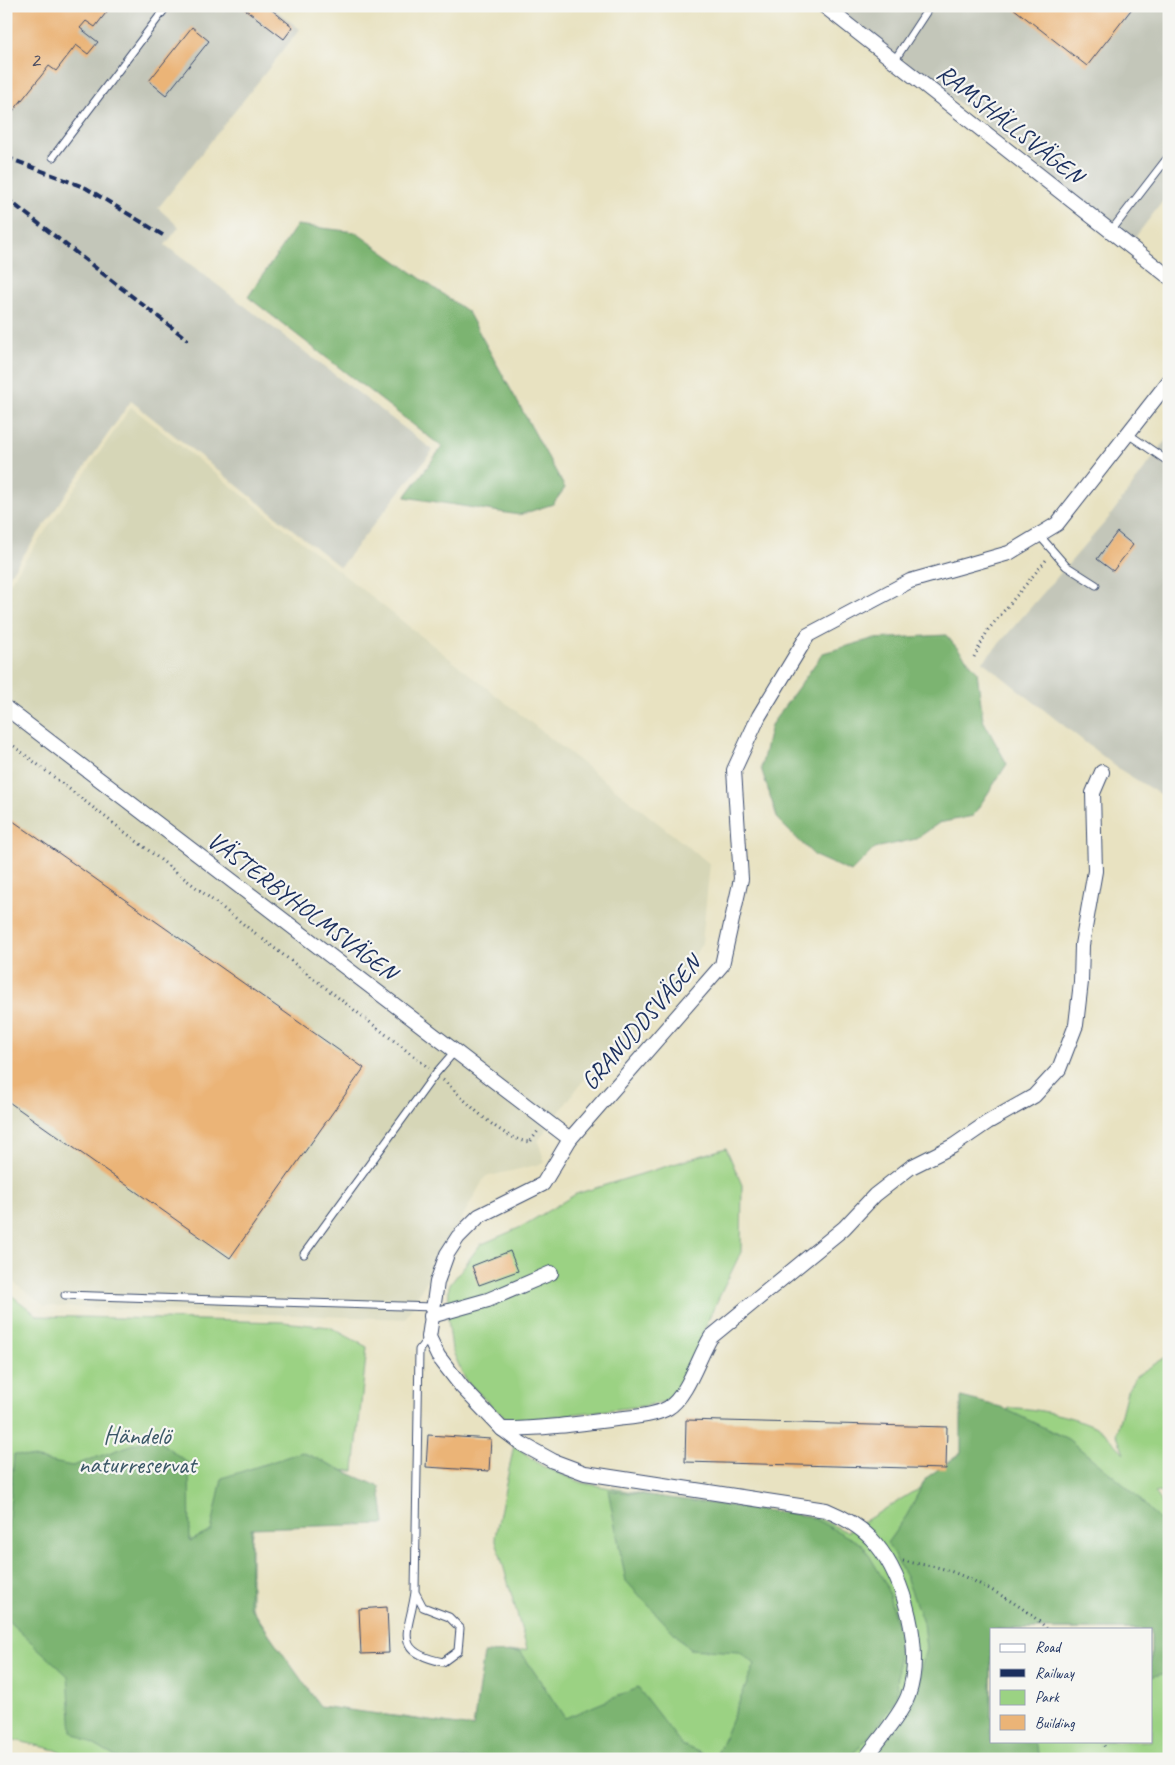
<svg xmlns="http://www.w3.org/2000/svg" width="1175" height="1765" font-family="Caveat,sans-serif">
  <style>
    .built { fill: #d6d6b7 }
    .industrial { fill: #c3c6b9 }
    .green { fill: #9bd283; stroke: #5b8070; fill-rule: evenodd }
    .forest { fill: #7cb471; stroke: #4c7268 }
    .building { fill: #ebb477 }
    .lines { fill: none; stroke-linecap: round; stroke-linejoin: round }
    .service-casing { stroke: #3a4a6d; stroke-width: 9 }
    .minor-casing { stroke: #3a4a6d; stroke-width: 16 }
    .path { stroke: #3a4a6d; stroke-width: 3; stroke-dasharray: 1 4; stroke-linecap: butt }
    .service { stroke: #fff; stroke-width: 7 }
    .minor { stroke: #fff; stroke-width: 14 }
    .rail { stroke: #1b2f5e; stroke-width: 4; stroke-dasharray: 8 4; stroke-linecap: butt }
    .labels { text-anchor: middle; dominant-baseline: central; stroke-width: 4.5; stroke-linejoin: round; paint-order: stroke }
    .number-label { font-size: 22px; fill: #4f5064 }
    .street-label { font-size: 25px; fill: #1b2f5e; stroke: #f6f6f2 }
    .park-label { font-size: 25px; fill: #3b5867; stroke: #f6f6f2 }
  </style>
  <rect width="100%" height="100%" fill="#f6f6f2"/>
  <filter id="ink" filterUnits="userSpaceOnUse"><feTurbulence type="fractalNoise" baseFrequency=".02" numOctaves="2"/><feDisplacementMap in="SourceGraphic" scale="10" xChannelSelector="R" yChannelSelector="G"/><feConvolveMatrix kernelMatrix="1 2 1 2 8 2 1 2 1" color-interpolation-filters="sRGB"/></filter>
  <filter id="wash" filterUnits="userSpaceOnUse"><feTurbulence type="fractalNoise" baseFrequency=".0096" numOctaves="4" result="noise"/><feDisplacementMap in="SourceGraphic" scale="20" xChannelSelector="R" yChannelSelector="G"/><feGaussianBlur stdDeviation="1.12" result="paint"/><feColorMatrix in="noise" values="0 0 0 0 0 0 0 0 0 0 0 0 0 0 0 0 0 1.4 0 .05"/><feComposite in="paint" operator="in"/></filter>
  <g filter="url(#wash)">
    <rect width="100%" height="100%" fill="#e8e2c1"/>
    <!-- built -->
    <polygon class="built" points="131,407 710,864 702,943 674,990 582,1082 538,1141 545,1163 485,1177 405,1319 45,1306 6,1277 6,588"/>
    <!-- industrial -->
    <g class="industrial">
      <polygon points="6,6 270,6 300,29 158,208 179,227 165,245 433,450 340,567 131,401 6,580"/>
      <polygon points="835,6 1169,6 1169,193 1133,240"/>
      <polygon points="1169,436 1169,800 1119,769 983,662 1107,520"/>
    </g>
    <!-- green -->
    <g class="green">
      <polygon points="726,1148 742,1185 741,1252 709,1318 689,1374 667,1401 644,1406 511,1421 497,1411 466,1381 452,1350 448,1319 449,1286 480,1245 521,1227 576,1194"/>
      <path d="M6,1291L38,1316L283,1322L330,1327L367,1347L354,1471L305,1469L257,1505L251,1538V1607L319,1708L404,1717L475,1728L485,1657L527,1649L495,1537L514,1445L542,1466L583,1483L694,1503L818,1518L847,1532L911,1493L975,1464L1009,1408C1031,1407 1071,1416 1092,1425C1105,1431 1114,1443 1124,1453L1116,1434L1127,1391L1136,1376L1169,1355V1508L1160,1492L1154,1493L1169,1512V1759H75L56,1750L6,1738ZM991,1629H1151V1741H991Z"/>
    </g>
    <!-- forest -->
    <g class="forest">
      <polygon points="297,225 355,232 468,312 565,488 553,504 519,515 405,497 442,447 248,297"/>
      <polygon points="946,635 977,671 983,720 1007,764 973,816 939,823 916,839 875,848 851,872 815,856 778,820 761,768 771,725 823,653 872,639"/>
      <polygon points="961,1397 1001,1407 1068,1439 1134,1493 1169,1531 1169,1672 1151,1677 1151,1629 991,1629 991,1741 1033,1741 1041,1759 872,1759 910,1708 926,1649 923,1623 906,1577 887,1543 907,1515 926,1478 961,1453"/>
      <polygon points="154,1437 189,1464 190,1541 211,1531 222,1478 302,1452 380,1487 385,1524 251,1528 249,1606 320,1706 473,1727 484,1653 521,1652 565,1718 638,1688 682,1745 715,1759 755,1664 739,1652 689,1649 626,1581 608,1490 809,1516 863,1545 886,1584 899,1633 897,1697 871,1734 848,1759 119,1759 72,1732 68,1676 6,1619 6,1555 14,1454 72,1466"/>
    </g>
    <g id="blocks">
      <!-- building -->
      <g class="building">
        <polygon points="6,6 105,6 109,9 95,27 86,21 80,28 98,42 88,54 76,45 56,71 49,66 6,120"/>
        <polygon points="241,6 267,6 293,27 284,39"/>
        <polygon points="1014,6 1134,6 1087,66 1013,8"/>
        <polygon points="192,27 209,41 166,95 149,81"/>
        <polygon points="1117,532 1133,545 1113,571 1097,559"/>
        <polygon points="6,816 364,1068 230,1258 6,1100"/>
        <polygon points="510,1251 518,1271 479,1285 472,1266"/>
        <polygon points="686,1420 947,1427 946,1469 685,1462"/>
        <polygon points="428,1435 491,1439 489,1471 426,1467"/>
        <polygon points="387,1607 389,1653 361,1654 359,1609"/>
      </g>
    </g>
  </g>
  <g filter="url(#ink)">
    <use href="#blocks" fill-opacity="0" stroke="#3a4a6d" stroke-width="1"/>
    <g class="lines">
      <!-- service casing -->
      <g class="service-casing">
        <g id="service">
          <polyline points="894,61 930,6"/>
          <polyline points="53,157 167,6"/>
          <polyline points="1111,231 1169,156"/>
          <polyline points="1128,434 1169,462"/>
          <polyline points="1039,535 1066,566 1096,585"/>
          <polyline points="304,1254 436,1073 455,1051"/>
          <polyline points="65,1295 433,1307"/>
          <path d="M415,1592L423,1607L449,1617L460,1628L458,1651L443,1662C390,1651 410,1631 415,1592L419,1350L429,1337"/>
        </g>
      </g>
      <!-- minor casing -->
      <g class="minor-casing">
        <g id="minor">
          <polyline points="824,6 1169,277"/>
          <polyline points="6,708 570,1139"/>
          <polyline points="431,1316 488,1300 551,1273"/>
          <path d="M502,1429C540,1429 578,1424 616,1419C632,1417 654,1416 668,1408C687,1397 699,1356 711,1337L844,1228L875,1195L911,1167L953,1146L988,1122L1034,1096L1059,1069L1076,1025L1081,982L1082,945L1095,871L1093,793L1102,772"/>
          <path d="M865,1759C877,1742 901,1715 908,1696C924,1651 905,1579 876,1544C863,1528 843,1517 826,1510L585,1473L553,1461L522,1444L502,1429L462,1387L438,1356L429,1337L437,1282L447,1254L458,1237L479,1216L543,1184L570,1139L722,965L741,879L734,770L759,716L808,635L910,581L1009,553L1057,524L1169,381"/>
        </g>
      </g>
      <!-- path -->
      <g class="path">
        <polyline points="974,657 988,630 1047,559"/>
        <polyline points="6,740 429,1068"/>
        <path d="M443,1080C465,1099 500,1140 530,1142L538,1131"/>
        <path d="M903,1561C916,1564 931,1565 944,1569C973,1578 1027,1607 1047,1629"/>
        <polyline points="1102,1741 1106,1750"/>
      </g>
      <!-- service -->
      <use href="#service" class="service"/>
      <!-- minor -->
      <use href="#minor" class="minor"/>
      <!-- rail -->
      <g class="rail">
        <polyline points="6,157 86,188 166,237"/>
        <polyline points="6,198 188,340"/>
      </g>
    </g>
  </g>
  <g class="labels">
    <!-- number labels -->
    <g class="number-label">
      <text x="35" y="60">2</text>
    </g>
    <!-- street labels -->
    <g class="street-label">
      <text transform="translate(1010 124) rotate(38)">RAMSHÄLLSVÄGEN</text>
      <text transform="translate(302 906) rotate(37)">VÄSTERBYHOLMSVÄGEN</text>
      <text transform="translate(641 1023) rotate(-49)">GRANUDDSVÄGEN</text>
    </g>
    <!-- park labels -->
    <g class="park-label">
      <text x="137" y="1436">Händelö<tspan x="137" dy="29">naturreservat</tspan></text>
    </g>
  </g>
  <!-- margin -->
  <rect width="1175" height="1765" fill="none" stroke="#f6f6f2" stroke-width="25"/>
  <!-- legend -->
  <rect x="990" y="1628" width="162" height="115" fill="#f6f6f2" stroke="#9ea6b7"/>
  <rect x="1000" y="1644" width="25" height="8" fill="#ffffff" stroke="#9ea6b7"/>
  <text x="1035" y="1652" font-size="15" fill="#1b2f5e">Road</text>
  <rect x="1000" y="1669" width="25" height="8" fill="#1b2f5e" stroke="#9ea6b7"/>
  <text x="1035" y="1678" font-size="15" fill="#1b2f5e">Railway</text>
  <rect x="1000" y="1690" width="25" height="15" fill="#9bd283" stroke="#9ea6b7"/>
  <text x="1035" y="1702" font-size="15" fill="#1b2f5e">Park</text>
  <rect x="1000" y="1715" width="25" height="15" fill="#ebb477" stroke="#9ea6b7"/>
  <text x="1035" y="1728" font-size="15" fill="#1b2f5e">Building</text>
</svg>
